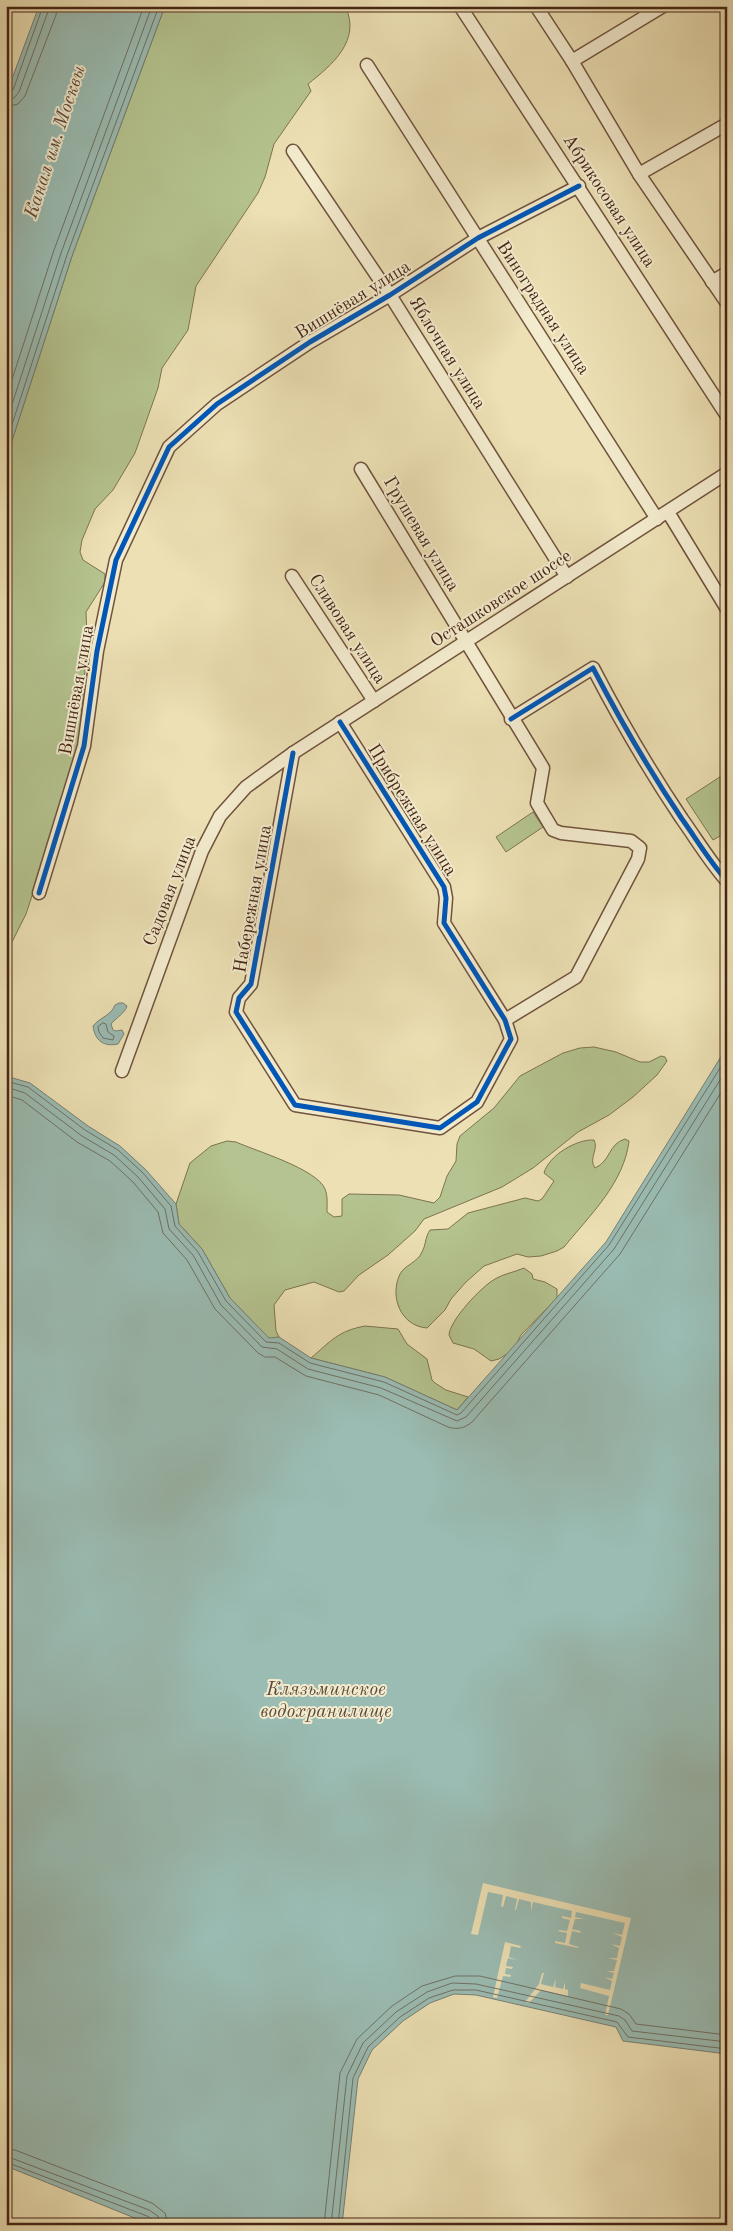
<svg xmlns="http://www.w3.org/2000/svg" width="733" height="2231" font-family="'Old Standard TT',serif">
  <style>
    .green { fill: #b4c38f; stroke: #7d7452 }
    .water { fill: #9abcb3; stroke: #787f73 }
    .pier { fill: #ece0b4 }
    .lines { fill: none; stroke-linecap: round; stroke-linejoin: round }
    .shore { stroke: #707064; stroke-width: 1 }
    .minor-casing { stroke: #70533c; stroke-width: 15 }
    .minor { stroke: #f3ebce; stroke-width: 12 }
    .cycleway-casing { stroke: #f3ebce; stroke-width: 8 }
    .cycleway { stroke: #0057b8; stroke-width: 5 }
    .labels { text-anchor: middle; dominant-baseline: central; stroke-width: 4; stroke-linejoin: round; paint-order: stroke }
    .street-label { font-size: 18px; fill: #462414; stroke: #f3ebce }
    .water-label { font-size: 19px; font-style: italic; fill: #5b4a3c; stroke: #f3ebce }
  </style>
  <rect width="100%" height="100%" fill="#ece0b4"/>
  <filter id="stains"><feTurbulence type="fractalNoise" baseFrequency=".004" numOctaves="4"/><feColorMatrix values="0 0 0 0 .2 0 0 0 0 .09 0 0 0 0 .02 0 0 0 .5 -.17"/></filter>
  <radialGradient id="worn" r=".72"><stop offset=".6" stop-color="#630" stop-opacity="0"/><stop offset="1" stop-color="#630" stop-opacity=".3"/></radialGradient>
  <!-- green -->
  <g class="green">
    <path d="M165,6H345C362,40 332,65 308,84L311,91L274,144L265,177L258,193L196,286L188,330L162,368L158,388L135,453L113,490L95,509L82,540L80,552L83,560L105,574V582L86,612L88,661L85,670L78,756L26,914L10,946L6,959V459L72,256Z"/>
    <polygon points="726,773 727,832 713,840 686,799"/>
    <polygon points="533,812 543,827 506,852 496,837"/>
    <path d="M594,1047L616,1052L640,1062H649L661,1056L665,1057L667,1061L657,1075L633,1097L609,1115L578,1132L533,1168L502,1187L424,1219L415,1231L388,1255L359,1275L344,1291L339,1292L314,1282L285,1290L274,1305L276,1331L279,1337L269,1339L230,1298L202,1249L179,1224L176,1204L190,1163L211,1146L227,1141L236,1142C256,1151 317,1169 325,1189C328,1196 327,1205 327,1212L334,1217L342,1216V1199L349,1194L399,1195L434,1203L440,1197L447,1176L456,1161L457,1144L460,1136L494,1108L520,1076L563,1053L580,1048Z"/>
    <path d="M625,1139L629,1141C624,1183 590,1215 564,1247L557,1251L541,1256L528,1257L517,1254L484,1266L466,1282L451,1299L445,1310L427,1328C401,1326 389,1297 400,1274C405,1265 418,1262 422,1252C426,1245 425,1237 430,1230L448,1229L468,1213L525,1198L538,1201L542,1199L554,1181L544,1173C549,1155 577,1139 594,1140C599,1150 588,1158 595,1168C611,1161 608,1144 625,1139Z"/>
    <path d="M524,1268L532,1274L533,1279L545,1282L557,1289V1298L521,1335L513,1350L499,1359L491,1361L474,1349L453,1343L449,1335C450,1320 481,1287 495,1279C503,1274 515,1272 524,1268Z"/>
    <path d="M365,1326L398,1329L407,1344L427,1359L432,1380L435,1383L446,1390L468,1397L457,1410L385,1377L311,1358C331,1341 338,1331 365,1326Z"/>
  </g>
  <!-- water -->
  <g class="water">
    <polygon points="39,6 165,6 72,256 6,459 6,95"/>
    <path d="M119,1003H123L127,1006C125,1013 116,1018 111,1024L113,1030L116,1031L122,1030L124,1034L118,1044C104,1047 95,1041 93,1026C100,1017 111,1016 115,1005Z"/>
    <polygon points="727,1047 727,2054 623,2041 616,2027 476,1995 454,1994 430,2003 403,2021 372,2050 358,2079 342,2225 152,2225 6,2166 6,1076 30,1083 88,1126 120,1146 146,1170 176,1204 179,1224 202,1249 230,1298 269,1338 279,1337 311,1358 385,1377 457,1410 606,1242"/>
  </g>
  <!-- pier -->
  <g class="pier">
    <polygon points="483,1883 631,1918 608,2015 605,2015 609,1996 580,1988 581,1983 610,1990 612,1981 604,1977 612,1979 614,1973 606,1971 614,1971 617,1960 608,1958 617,1958 619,1948 611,1944 620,1946 622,1937 613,1933 622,1935 625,1923 576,1912 575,1917 584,1919 575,1919 572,1929 581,1931 580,1933 572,1931 569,1944 579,1947 578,1948 555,1943 555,1941 565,1943 567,1933 558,1931 559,1930 567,1931 570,1920 562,1918 562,1916 571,1918 572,1911 533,1902 531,1911 531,1902 519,1899 516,1910 515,1910 517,1899 506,1896 503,1907 501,1906 503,1895 488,1892 478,1935 471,1934"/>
    <polygon points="505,1942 521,1946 520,1948 511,1946 509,1957 517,1960 508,1958 506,1966 513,1967 512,1969 506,1968 505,1974 511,1975 510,1977 503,1976 497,1998 493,1997"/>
    <polygon points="542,1973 544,1973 541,1984 553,1987 556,1979 555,1987 563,1989 565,1982 565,1989 568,1990 568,1996 541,1990 529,2003 525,2002 539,1984"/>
  </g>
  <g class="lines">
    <!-- shore -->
    <g class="shore">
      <polyline points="6,93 13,90 43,6"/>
      <polyline points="6,99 14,98 19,92 50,6"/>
      <polyline points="6,107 18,104 25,96 56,15 57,6"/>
      <polyline points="6,398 54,250 144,6"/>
      <polyline points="6,423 61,253 152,6"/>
      <polyline points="6,443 67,255 159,6"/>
      <polygon points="103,1023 106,1024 108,1032 114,1036 113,1040 103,1038 99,1032 98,1027"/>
      <polyline points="6,1081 28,1087 85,1130 118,1150 143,1173 171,1206 175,1226 198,1252 226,1301 266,1342 279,1343 310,1363 384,1382 457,1415 461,1413 609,1245 727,1057"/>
      <polyline points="6,1087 25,1093 82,1136 114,1155 138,1177 165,1209 169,1229 193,1255 221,1305 262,1347 277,1349 308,1369 381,1388 457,1421 466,1417 614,1249 727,1069"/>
      <path d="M6,1095L22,1100L77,1142L110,1161L133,1182L158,1212L163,1233L187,1260L215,1309L258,1353L265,1357H275L306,1376L379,1395L448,1427C457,1430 465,1428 472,1422L620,1254L727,1083"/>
      <polyline points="6,2148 15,2150 152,2203 165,2213 168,2225"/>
      <polyline points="6,2156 149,2210 158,2216 160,2225"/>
      <polyline points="6,2162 147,2216 153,2220 154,2225"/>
      <polyline points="324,2225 340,2073 357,2039 392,2006 422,1986 455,1976 480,1976 621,2009 629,2014 636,2024 727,2035"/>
      <polyline points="331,2225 347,2076 363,2043 396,2012 427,1992 452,1983 476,1984 619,2016 625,2020 632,2031 727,2042"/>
      <polyline points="338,2225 353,2078 368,2047 400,2017 429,1998 453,1990 476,1990 617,2022 628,2037 727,2049"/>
    </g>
    <!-- minor casing -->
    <g class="minor-casing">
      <g id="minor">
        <polyline points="460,6 727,416"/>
        <polyline points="536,6 572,61 639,174 727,303"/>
        <polyline points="572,61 663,6"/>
        <polyline points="367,65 657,519"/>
        <polyline points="293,151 390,295 567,577"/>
        <polyline points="639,174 727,124"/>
        <polyline points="712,282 727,273"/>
        <polyline points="361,469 543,768 537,803 553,830 561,833 631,841 640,848 638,859 576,977 505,1020"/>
        <polyline points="668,512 727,609"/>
        <polyline points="292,576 374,701"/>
        <path d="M511,719L593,668C620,720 649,770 682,819C697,840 710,862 727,881"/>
        <polyline points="293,753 251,984 239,998 236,1012 295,1105 440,1128 477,1102 511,1039 505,1020 444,923 446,898 444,887 340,722"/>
        <polyline points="39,893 84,746 97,651 116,560 169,447 217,404 310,342 390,295 478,238 579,186"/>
        <polyline points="122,1071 202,851 220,816 246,787 293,753 727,473"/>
      </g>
    </g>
    <!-- minor -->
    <use href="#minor" class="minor"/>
    <!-- cycleway casing -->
    <g class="cycleway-casing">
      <g id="cycleway">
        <path d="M511,719L593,668C620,720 649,770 682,819C697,840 710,862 727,881"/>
        <polyline points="293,753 251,984 239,998 236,1012 295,1105 440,1128 477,1102 511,1039 505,1020 444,923 446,898 444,887 340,722"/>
        <polyline points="39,893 84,746 97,651 116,560 169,447 217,404 310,342 390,295 478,238 579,186"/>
      </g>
    </g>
    <!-- cycleway -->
    <use href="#cycleway" class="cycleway"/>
  </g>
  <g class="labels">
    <!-- street labels -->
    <g class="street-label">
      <text transform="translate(609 201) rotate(57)">Абрикосовая улица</text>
      <text transform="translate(353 300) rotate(-32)">Вишнёвая улица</text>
      <text transform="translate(543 308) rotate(57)">Виноградная улица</text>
      <text transform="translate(447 353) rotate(58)">Яблочная улица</text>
      <text transform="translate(421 534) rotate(59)">Грушевая улица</text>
      <text transform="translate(501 599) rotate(-33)">Осташковское шоссе</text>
      <text transform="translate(347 629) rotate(57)">Сливовая улица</text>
      <text transform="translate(77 690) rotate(-80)">Вишнёвая улица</text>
      <text transform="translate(412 810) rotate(58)">Прибрежная улица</text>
      <text transform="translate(170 891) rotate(-69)">Садовая улица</text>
      <text transform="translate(253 899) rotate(-80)">Набережная улица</text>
    </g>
    <!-- water labels -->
    <g class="water-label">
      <text transform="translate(56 142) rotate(-72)">Канал им. Москвы</text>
      <text x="326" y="1690">Клязьминское<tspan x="326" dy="22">водохранилище</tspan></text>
    </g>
  </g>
  <!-- margin -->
  <rect width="733" height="2231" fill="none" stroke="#ece0b4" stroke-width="25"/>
  <rect x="8" y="8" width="718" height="2216" fill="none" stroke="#462414" stroke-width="2.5"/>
  <rect x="12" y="12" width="708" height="2206" fill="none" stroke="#462414"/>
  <rect width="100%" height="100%" filter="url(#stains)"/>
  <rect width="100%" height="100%" fill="url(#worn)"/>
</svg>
